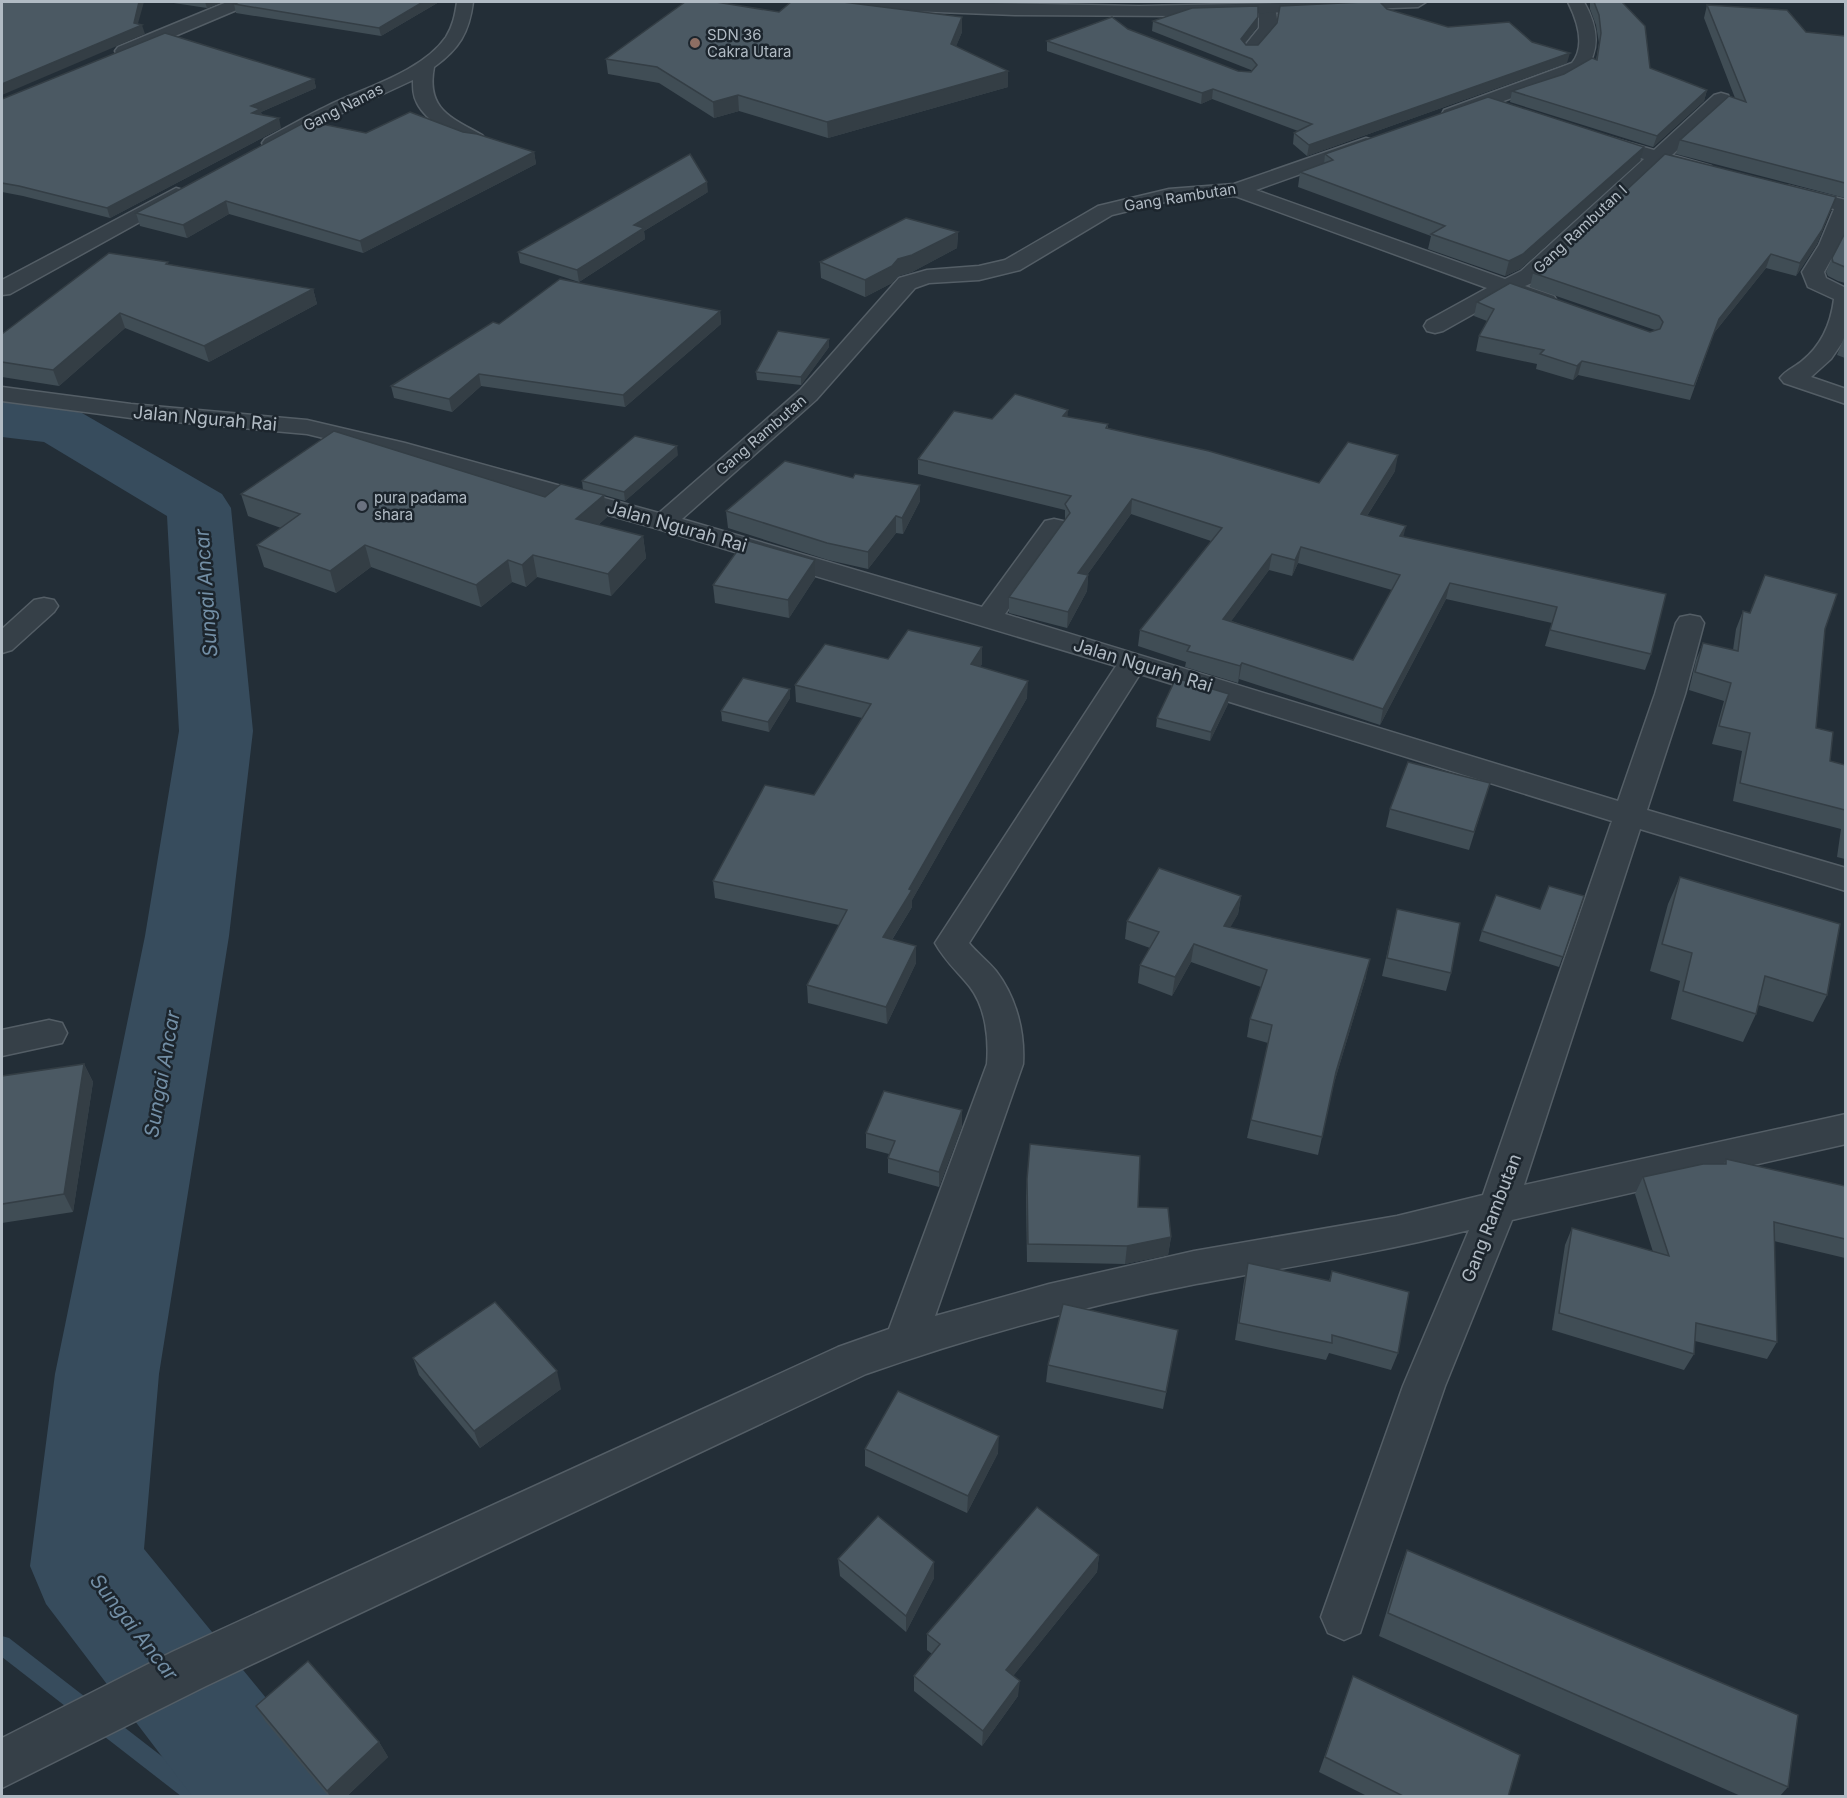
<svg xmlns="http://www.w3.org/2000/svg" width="1847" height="1798" font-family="Inter,sans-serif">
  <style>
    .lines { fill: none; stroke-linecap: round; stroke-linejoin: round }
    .stream { fill: #374c5d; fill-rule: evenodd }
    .river { fill: #374c5d; fill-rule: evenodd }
    .minor-casing { stroke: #545e66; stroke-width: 3 }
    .tertiary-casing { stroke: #545e66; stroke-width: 3 }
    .minor { fill: #364048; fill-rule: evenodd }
    .tertiary { fill: #364048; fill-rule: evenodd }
    .wall { fill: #404d55; fill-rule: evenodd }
    .shaded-wall { fill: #343e45 }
    .building { fill: #4b5963; stroke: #343e45; stroke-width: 1.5; fill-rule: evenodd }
    .education-dot { fill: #8d6e63; stroke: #1c252d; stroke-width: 2 }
    .worship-dot { fill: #6b7280; stroke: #1c252d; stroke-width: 2 }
    .labels { text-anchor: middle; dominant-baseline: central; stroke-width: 5; stroke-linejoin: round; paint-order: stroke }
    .far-poi-label { font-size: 15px; fill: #b1bbc4; stroke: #1c252d; text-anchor: start }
    .far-street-label { font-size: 15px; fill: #b1bbc4; stroke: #1c252d }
    .street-label { font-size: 18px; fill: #b1bbc4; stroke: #1c252d }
    .water-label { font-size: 20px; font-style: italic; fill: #738fa6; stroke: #1c252d }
  </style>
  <rect width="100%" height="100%" fill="#232e37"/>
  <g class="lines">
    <!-- stream -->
    <polygon class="stream" points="2,1636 9,1638 204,1789 207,1796 181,1796 2,1657"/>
    <!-- river -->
    <polygon class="river" points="2,401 60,408 82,413 222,494 231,508 253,731 229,936 159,1374 144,1549 311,1753 329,1796 192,1796 46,1604 30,1566 55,1374 145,936 179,731 167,516 44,442 2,437"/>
    <!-- minor casing -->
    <g class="minor-casing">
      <g id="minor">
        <polygon points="227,2 248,2 246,6 130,55 118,55 115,51 118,47"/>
        <path d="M457,2H473C469,33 459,49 434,67C426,109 450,117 482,135L485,139L482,143C463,148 425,120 417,103C413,96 413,88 413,80L340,114L279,147H265L262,143L265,139C286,128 306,116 327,106C363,88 422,72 446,37C453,26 455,15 457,2Z"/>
        <path d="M1568,2H1584C1597,25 1602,49 1584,71L1458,118H1444L1442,114L1444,110L1572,63C1586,46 1577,20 1568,2Z"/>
        <path d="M1267,5L1273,6C1284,25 1270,40 1257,53H1245L1242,49L1259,28V10L1261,6Z"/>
        <path d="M1721,93L1728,95L1730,99L1728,103L1672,155L1711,166L1714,170L1711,174L1704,176L1662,164L1537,281L1525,286L1554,296L1557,301L1554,306L1546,308L1507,295L1443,331L1435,333L1427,331L1424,326L1427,321L1487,288L1235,196L1169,201L1112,215L1020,270L979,280L929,283L915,288L816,400L682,519L982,607L1045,521L1054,519L1063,521L1067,527L1005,614L1618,801L1655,694L1676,623L1680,617L1690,615L1700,617L1704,623L1685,694L1647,810L1846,868V891L1640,829L1524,1185L1846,1114V1144L1512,1220L1445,1386L1360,1633L1344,1640L1328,1633L1321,1617L1403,1386L1469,1230C1379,1253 1287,1267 1196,1284C1085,1306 973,1336 866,1374L206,1686L2,1788V1738L172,1652L838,1347L889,1329L987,1064C989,1039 986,1008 970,987C958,972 945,961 935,943L1116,666L655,528L390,454L307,434L131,418L2,401V387L131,404L307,420L405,443L659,513L800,390L899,278L927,270L979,266L1005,260L1098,206L1169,189L1234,184L1366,138L1373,140L1376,144L1373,148L1256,190L1505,279L1521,271L1644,159L1591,144L1588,140L1591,136L1598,134L1654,150L1714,95ZM1140,674L1612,821L1483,1195L1397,1216L1194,1251L1049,1284L935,1316L1023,1064C1025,1031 1016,997 996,971C988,961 977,953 969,943Z"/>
        <path d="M1789,186L1846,200V233L1824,272L1826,278L1846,288V337L1831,359L1811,377L1846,389V404L1784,383L1780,378C1786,370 1795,367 1802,361C1822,345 1831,323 1834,299L1808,287L1802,272L1819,245L1834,209L1782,196L1779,192L1782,188Z"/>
        <polygon points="176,188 183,190 186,194 183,198 10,294 2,295 2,280"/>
        <polygon points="44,598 54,600 58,606 54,612 12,650 2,653 2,629 34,600"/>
        <polygon points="49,1020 62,1023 67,1033 62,1043 2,1056 2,1030"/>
      </g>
    </g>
    <!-- tertiary casing -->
    <g class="tertiary-casing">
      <polygon id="tertiary" points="800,2 940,2 1139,6 1326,2 1426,2 1418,7 1185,16 1015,15 808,7"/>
    </g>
    <!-- minor -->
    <use href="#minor" class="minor"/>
    <!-- tertiary -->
    <use href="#tertiary" class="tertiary"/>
  </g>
  <!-- wall -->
  <g class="wall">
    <polygon points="167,2 223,2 207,8"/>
    <polygon points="439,2 381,36 236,13 234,4"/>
    <polygon points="1590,2 1622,2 1650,68 1707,90 1704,101 1653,147 1510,102 1512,91 1564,74 1596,60 1599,43 1596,25 1590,9"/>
    <polygon points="1707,5 1806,32 1845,36 1845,198 1676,154 1680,140 1735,98 1704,18"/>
    <polygon points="1387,9 1448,27 1532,42 1567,63 1307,156 1293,144 1294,133 1298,131 1212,99 1201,104 1047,51 1047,41 1128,29 1238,71 1252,71 1251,70 1152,31 1153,21 1258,17 1257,27 1245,43 1246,45 1258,45"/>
    <polygon points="779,12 962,32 956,46 1008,87 828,138 739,111 714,118 659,83 608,74 606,59"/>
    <polygon points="314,79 316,88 261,112 262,115 281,128 110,218 23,196 2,192 2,99"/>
    <polygon points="463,132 534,152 536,164 363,253 229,214 187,238 140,226 136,213 366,133"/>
    <polygon points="1325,154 1640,161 1520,269 1505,276 1428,249 1431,236 1298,187 1300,172 1324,164"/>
    <polygon points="708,192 644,231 645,239 579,282 520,263 518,252"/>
    <polygon points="1836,197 1817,244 1796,276 1766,268 1714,333 1690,400 1578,375 1573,380 1536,369 1537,364 1476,351 1479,336 1487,321 1474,316 1477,302 1650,332 1655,330 1530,287 1533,273"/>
    <polygon points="958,232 957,248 912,272 898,276 892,283 865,297 821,278 820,262"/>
    <polygon points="1845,233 1845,283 1838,281 1828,276 1826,272 1832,258"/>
    <polygon points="168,262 168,264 313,289 317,304 209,362 125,328 59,386 2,377 2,334"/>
    <polygon points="720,311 721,324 625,407 481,386 452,412 394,398 391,386 499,324"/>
    <polygon points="1845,336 1845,358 1837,355 1843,340"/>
    <polygon points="829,347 801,385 757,380 756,372"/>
    <path d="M1068,417L1108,424V428L1319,483L1395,471L1367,516L1403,537L1666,594L1651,654L1645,670L1545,646L1552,623L1446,599L1380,725L1239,679L1238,683L1185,667L1186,662L1138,646L1140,630L1211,541L1131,514L1087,575H1088L1087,591L1067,628L1009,613V597L1065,520V510L918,474V459L992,419ZM1298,563L1392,590L1353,660L1231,621L1269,570L1292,576Z"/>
    <polygon points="678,455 625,501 604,495 607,517 598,525 643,536 646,558 611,596 537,577 526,587 512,582 481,607 371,567 336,593 264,567 257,545 281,528 248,516 241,494 545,497 583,490 582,481"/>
    <polygon points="853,478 920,485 920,501 903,534 896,533 868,569 828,560 728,528 726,511"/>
    <polygon points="815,578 789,618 715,603 713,585"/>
    <polygon points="1743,611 1825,629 1816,728 1830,761 1845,765 1845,859 1837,857 1841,829 1733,801 1742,751 1712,744 1724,701 1689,690 1696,660 1703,643 1733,650 1736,629"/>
    <polygon points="982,647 982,664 980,667 1027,698 912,900 912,907 892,940 916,946 916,963 887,1024 808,1003 807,985 839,925 715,898 713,881 814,795 862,718 796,702 795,685 888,659"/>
    <polygon points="790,698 769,732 722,721 721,711"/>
    <polygon points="1228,704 1210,741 1156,727 1157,718"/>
    <polygon points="1484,802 1469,850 1386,827 1390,809"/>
    <polygon points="1680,877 1827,995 1813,1022 1758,1005 1756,1014 1743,1042 1671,1019 1680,981 1650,971 1668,904"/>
    <polygon points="1241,896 1238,914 1230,927 1366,977 1334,1083 1318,1155 1247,1138 1268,1043 1247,1037 1250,1019 1261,987 1191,962 1172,996 1138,983 1140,965 1150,948 1125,939 1127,921"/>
    <polygon points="1584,896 1559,967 1479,941 1482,931 1540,909"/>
    <polygon points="1397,909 1451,973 1446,991 1382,976"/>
    <polygon points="84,1064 93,1082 73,1212 2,1223 2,1076"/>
    <polygon points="962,1110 962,1126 939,1187 888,1173 888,1158 889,1154 866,1148 866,1133"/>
    <polygon points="1726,1159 1845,1186 1845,1258 1774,1241 1777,1342 1767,1359 1695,1341 1694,1354 1684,1370 1552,1330 1565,1245 1572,1228 1653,1252 1635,1194 1643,1177 1724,1164"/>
    <polygon points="1027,1179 1138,1207 1171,1237 1168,1255 1125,1264 1027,1262 1026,1197"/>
    <polygon points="1248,1263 1329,1281 1332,1271 1398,1353 1391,1370 1329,1353 1326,1360 1235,1340 1244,1281"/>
    <polygon points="1178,1330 1163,1409 1046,1382 1048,1365"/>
    <polygon points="413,1358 561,1389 480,1448 419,1375"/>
    <polygon points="865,1449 998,1453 967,1513 865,1466"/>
    <polygon points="1407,1550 1788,1787 1779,1797 1743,1797 1379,1636 1398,1574"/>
    <polygon points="1099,1555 1097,1572 1013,1676 1018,1696 982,1746 914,1691 914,1676 932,1654 927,1650 927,1634"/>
    <polygon points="838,1559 934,1562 934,1578 906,1632 840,1576"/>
    <polygon points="1353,1676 1508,1797 1369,1797 1319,1772"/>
    <polygon points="256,1706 379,1742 388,1757 346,1797 329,1797 265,1721"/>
  </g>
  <!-- shaded-wall -->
  <g class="shaded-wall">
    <polygon points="139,2 144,2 137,27 142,25 145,34 2,95 2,84 134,23"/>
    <polygon points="205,2 223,2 207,8"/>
    <polygon points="423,2 439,2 381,36 379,28"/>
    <polygon points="962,17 962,32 951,59 951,44"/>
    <polygon points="1258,17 1257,27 1240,49 1241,39"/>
    <polygon points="1570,53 1567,63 1307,156 1309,145"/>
    <polygon points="1008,71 1008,87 828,138 827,122"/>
    <polygon points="314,79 316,88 261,112 262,118 252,113 251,106"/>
    <polygon points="1213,89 1212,99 1201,104 1202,93"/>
    <polygon points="1707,90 1704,101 1653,147 1657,136"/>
    <polygon points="738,95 739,111 714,118 713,102"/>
    <polygon points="279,118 281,128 110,218 107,208"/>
    <polygon points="1644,147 1640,161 1520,269 1505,276 1509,261"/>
    <polygon points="534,152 536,164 363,253 360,241"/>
    <polygon points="707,182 708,192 644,231 645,239 579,282 577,270 634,225"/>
    <polygon points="1836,197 1817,244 1796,276 1800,263"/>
    <polygon points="226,201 229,214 187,238 183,225"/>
    <polygon points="958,232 957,248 912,272 898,276 892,283 865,297 865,280 898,259"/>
    <polygon points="1771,254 1766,268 1714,333 1690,400 1719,319"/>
    <polygon points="313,289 317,304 209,362 204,346"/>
    <polygon points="720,311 721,324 625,407 623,395"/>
    <polygon points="120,313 125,328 59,386 53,370"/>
    <polygon points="829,339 829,347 801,385 801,377"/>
    <polygon points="1582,361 1578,375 1573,380 1577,366"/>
    <polygon points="479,374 481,386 452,412 449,399"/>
    <polygon points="1068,410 1067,425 1063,416"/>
    <polygon points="677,446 678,455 625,501 624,492"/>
    <polygon points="1398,455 1395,471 1358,530 1361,514"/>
    <polygon points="920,485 920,501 903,534 902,518"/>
    <polygon points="604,495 607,517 580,541 576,519"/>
    <polygon points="1132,499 1131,514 1077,589 1078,573"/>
    <polygon points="896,516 896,533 868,569 868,552"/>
    <polygon points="1406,526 1402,542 1400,536"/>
    <polygon points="643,536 646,558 611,596 608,574"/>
    <polygon points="365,545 371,567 336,593 330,571"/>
    <polygon points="1301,547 1298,563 1292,576 1295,560"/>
    <polygon points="1272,554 1269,570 1221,635 1223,619"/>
    <polygon points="533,555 537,577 526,587 522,565"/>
    <polygon points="508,560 512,582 481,607 476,585"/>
    <polygon points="815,560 815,578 789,618 788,600"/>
    <polygon points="1088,575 1087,591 1067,628 1068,612"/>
    <polygon points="1450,583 1446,599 1380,725 1383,709"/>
    <polygon points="982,647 982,664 971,682 971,664"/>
    <polygon points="1242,663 1239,679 1238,683 1240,666"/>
    <polygon points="1028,681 1027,698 912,900 912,907 883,954 883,937 909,889"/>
    <polygon points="790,689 790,698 769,732 768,722"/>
    <polygon points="1229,694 1228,704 1210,741 1211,732"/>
    <polygon points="1241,896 1238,914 1221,944 1224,926"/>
    <polygon points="1194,944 1191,962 1172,996 1175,977"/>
    <polygon points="916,946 916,963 887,1024 886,1007"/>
    <polygon points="1370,959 1366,977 1332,1090 1336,1072"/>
    <polygon points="84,1064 93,1082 73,1212 64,1194"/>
    <polygon points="962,1110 962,1126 939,1187 939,1172"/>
    <polygon points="1171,1237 1168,1255 1125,1264 1127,1246"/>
    <polygon points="557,1371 561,1389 480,1448 474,1431"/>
    <polygon points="999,1436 998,1453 967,1513 968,1496"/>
    <polygon points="1099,1555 1097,1572 1005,1686 1006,1670"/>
    <polygon points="934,1562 934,1578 906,1632 906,1616"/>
    <polygon points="1020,1681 1018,1696 982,1746 983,1731"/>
    <polygon points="379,1742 388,1757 346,1797 330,1797 327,1791"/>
  </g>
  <!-- building -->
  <g class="building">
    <polygon points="2,2 139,2 134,23 142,25 2,84"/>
    <polygon points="239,2 423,2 379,28 234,4"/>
    <polygon points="685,2 716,2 779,12 791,2 843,2 962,17 951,44 1008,71 827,122 738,95 713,102 657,67 606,59"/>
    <polygon points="1363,2 1380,2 1387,9 1448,27 1509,22 1532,42 1570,53 1309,145 1294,133 1312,124 1213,89 1202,93 1047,41 1112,17 1128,29 1238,71 1251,72 1257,65 1252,59 1153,21 1192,8 1258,6 1258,17 1241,39 1246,45 1258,45 1277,23 1280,6"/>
    <polygon points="1594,2 1622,2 1645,26 1650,68 1707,90 1657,136 1512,91 1564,74 1592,58 1597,60 1601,33 1599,15"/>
    <polygon points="1707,5 1787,10 1806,32 1845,36 1845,183 1680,140 1729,96 1746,102"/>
    <polygon points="165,33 314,79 251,106 260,109 252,113 279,118 107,208 19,186 2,183 2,99"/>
    <polygon points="1488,97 1644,147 1523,254 1509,261 1431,234 1445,226 1300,172 1333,160 1325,154"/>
    <polygon points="410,112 463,132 477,134 534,152 360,241 226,201 183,225 136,213 307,121 366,133"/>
    <polygon points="690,154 707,182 634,225 644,228 577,270 518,252"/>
    <polygon points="1665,154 1836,197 1822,230 1800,263 1771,254 1719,319 1694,386 1582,361 1577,366 1540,354 1544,350 1479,336 1494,309 1477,302 1510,283 1650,332 1660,329 1663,322 1659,316 1533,273 1542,269"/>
    <polygon points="906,218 958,232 912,255 898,259 892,266 865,280 820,262"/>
    <polygon points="1845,233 1845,267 1833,262 1832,258"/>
    <polygon points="109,253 168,262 166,264 313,289 204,346 120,313 53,370 2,362 2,334"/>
    <polygon points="560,279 720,311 623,395 479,374 449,399 391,386 493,322 499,324"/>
    <polygon points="778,331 829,339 801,377 756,372"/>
    <path d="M1015,394L1068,410L1063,416L1108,424L1106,428L1209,451L1319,483L1348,442L1398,455L1361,514L1406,526L1400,536L1666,594L1651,654L1550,630L1557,607L1450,583L1383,709L1242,663L1240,666L1187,651L1190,646L1140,630L1222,528L1132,499L1078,573L1088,575L1068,612L1009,597L1070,513L1065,504L1071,496L918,459L954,411L992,419ZM1301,547L1400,575L1353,660L1223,619L1272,554L1295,560Z"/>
    <polygon points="334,431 545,497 561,484 604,495 576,519 643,536 608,574 533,555 522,565 508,560 476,585 365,545 330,571 257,545 300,514 241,494"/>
    <polygon points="635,436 677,446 624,492 582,481"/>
    <polygon points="785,461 853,478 855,474 920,485 902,518 896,516 868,552 827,543 726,511"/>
    <polygon points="745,540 815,560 788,600 713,585"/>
    <polygon points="1765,575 1837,594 1825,629 1816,728 1833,732 1830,761 1845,765 1845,810 1740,783 1750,733 1719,726 1731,683 1695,672 1703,643 1738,651 1743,611 1750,613"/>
    <polygon points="908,630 982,647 971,664 1028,681 909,889 912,890 883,937 916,946 886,1007 807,985 847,910 713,881 765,785 814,795 871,704 795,685 825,644 888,659"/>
    <polygon points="743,678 790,689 768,722 721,711"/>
    <polygon points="1176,678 1229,694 1211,732 1157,718"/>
    <polygon points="1408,762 1490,783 1474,832 1390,809"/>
    <polygon points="1159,868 1241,896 1224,926 1370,959 1336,1072 1322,1137 1251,1120 1272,1025 1250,1019 1267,970 1194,944 1175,977 1140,965 1159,932 1127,921"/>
    <polygon points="1680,877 1840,924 1827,995 1765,976 1756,1014 1683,991 1692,953 1662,944"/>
    <polygon points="1549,886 1584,896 1563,957 1482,931 1496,895 1540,909"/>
    <polygon points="1397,909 1460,923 1451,973 1387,958"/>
    <polygon points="84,1064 64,1194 2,1204 2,1076"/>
    <polygon points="884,1091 962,1110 939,1172 888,1158 895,1141 866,1133"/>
    <polygon points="1030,1144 1140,1156 1138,1207 1168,1208 1171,1237 1127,1246 1028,1244 1027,1179"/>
    <polygon points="1726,1159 1845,1186 1845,1239 1774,1222 1777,1342 1696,1323 1694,1354 1559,1313 1572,1228 1669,1256 1643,1177 1703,1164 1726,1164"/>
    <polygon points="1248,1263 1330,1281 1332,1271 1409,1292 1398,1353 1332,1335 1332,1343 1239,1323"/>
    <polygon points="495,1302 557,1371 474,1431 413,1358"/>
    <polygon points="1063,1304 1178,1330 1166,1392 1048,1365"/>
    <polygon points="898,1391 999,1436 968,1496 865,1449"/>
    <polygon points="1037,1507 1099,1555 1006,1670 1020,1681 983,1731 914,1676 940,1644 927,1634"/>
    <polygon points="878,1516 934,1562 906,1616 838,1559"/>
    <polygon points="1407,1550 1798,1715 1788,1787 1388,1613"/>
    <polygon points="308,1661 379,1742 327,1791 256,1706"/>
    <polygon points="1353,1676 1520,1755 1508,1797 1405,1797 1325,1757"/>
  </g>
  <!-- markers -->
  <circle class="education-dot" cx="695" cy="43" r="6"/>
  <circle class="worship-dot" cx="362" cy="506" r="6"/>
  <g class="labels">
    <!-- far-poi labels -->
    <g class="far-poi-label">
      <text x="707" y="34">SDN 36<tspan x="707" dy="17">Cakra Utara</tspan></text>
      <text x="374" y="497">pura padama<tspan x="374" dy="17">shara</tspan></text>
    </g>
    <!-- far-street labels -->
    <g class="far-street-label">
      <text transform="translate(343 107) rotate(-27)">Gang Nanas</text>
      <text transform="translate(1180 197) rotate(-9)">Gang Rambutan</text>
      <text transform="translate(1580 229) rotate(-43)">Gang Rambutan I</text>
      <text transform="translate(761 435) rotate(-41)">Gang Rambutan</text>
    </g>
    <!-- street labels -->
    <g class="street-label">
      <text transform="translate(205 418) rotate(5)">Jalan Ngurah Rai</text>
      <text transform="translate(677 526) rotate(16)">Jalan Ngurah Rai</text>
      <text transform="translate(1143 665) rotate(17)">Jalan Ngurah Rai</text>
      <text transform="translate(1491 1218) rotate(-69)">Gang Rambutan</text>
    </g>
    <!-- water labels -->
    <g class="water-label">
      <text transform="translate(206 593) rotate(-94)">Sungai Ancar</text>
      <text transform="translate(162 1074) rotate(-80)">Sungai Ancar</text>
      <text transform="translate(134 1627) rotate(52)">Sungai Ancar</text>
    </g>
  </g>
  <!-- border -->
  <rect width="1847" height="1798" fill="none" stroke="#b1bbc4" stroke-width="6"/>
</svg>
